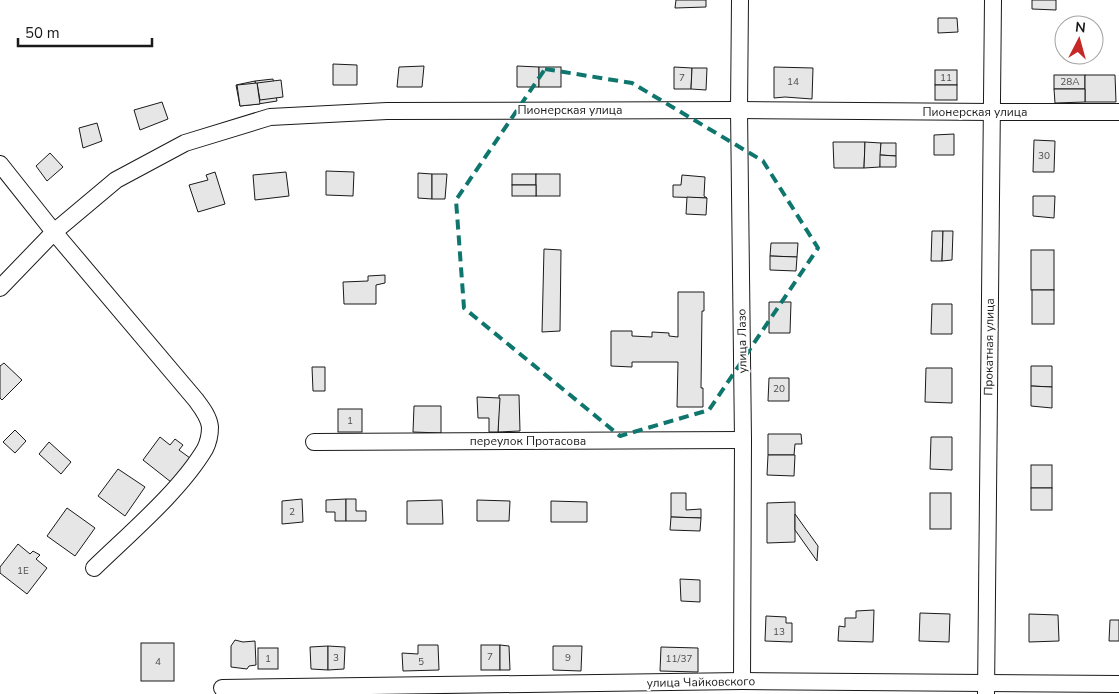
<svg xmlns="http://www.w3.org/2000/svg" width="1119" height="694" font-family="'Nunito Sans',sans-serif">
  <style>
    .building { fill: #e6e6e6; stroke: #1a1a1a }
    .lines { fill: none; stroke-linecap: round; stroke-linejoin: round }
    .street-casing { stroke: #1a1a1a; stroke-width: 18 }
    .street { stroke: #fff; stroke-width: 16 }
    .marked { fill: none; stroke: #0f766e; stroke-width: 4; stroke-dasharray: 10 6; stroke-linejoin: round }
    .labels { text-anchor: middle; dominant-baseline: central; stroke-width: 4; stroke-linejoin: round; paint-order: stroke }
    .number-label { font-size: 10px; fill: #4d4d4d }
    .street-label { font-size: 12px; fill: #1a1a1a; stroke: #fff }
  </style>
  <rect width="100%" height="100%" fill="#fff"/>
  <!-- building -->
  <g class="building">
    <polygon points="676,0 706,0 706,7 675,8"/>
    <polygon points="1032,0 1056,0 1056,10 1032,9"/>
    <polygon points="938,18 957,18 958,32 938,33"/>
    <polygon points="333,64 357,65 357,85 333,85"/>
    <polygon points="424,66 422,87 397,87 399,67"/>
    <polygon points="517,66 539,67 539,87 517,87"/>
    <rect x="539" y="67" width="22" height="20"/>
    <polygon points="674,67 692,68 691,89 674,89"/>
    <polygon points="774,67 813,68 812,99 785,97 774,98"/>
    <polygon points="692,68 707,68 706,90 691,89"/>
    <rect x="935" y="70" width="22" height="15"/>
    <rect x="1054" y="75" width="31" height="14"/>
    <polygon points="1085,75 1115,75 1116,102 1085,102"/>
    <polygon points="273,79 277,101 258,104 255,81"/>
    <polygon points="281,80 283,97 260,100 257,83"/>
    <polygon points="255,81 258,104 240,106 236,85"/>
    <polygon points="257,83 260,104 240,106 237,85"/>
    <rect x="935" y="85" width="22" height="15"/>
    <polygon points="1054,89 1085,89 1085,102 1055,103"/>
    <polygon points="162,102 168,119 140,130 134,110"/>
    <polygon points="97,123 102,141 83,148 79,128"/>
    <polygon points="954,134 954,155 934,155 934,135"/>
    <polygon points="1034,140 1055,141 1054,172 1033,172"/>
    <polygon points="833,142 865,142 864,168 834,168"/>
    <polygon points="865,142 881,143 880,167 864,168"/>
    <polygon points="881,143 896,143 896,156 880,155"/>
    <polygon points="50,153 63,167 47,181 36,166"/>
    <polygon points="880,155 896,156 896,167 880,167"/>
    <polygon points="326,171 354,172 353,196 326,195"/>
    <polygon points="215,172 225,204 198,212 189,185 208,180 206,175"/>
    <polygon points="286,172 289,196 255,200 253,175"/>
    <polygon points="418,173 432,174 432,199 418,198"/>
    <polygon points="432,174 447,174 445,199 432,199"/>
    <rect x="512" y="174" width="24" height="11"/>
    <rect x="536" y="174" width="24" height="22"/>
    <polygon points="682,175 705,177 704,196 707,198 673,197 673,185 681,185"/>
    <rect x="512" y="185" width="24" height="11"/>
    <polygon points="1033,196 1055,196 1054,218 1033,216"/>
    <polygon points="687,197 707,198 706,215 686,214"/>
    <polygon points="932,231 943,231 942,261 931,261"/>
    <polygon points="943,231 953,231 952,260 942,261"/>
    <polygon points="771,243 798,243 797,257 770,256"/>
    <polygon points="544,249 561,250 560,331 542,332"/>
    <rect x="1031" y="250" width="23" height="40"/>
    <polygon points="770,256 797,257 796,271 770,270"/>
    <polygon points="385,275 385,283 376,285 376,304 344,304 343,282 368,281 368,276"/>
    <rect x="1032" y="290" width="22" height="34"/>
    <polygon points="678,292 704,292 704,311 702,311 701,388 703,388 703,407 677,407 678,362 632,362 632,367 611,366 611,331 632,331 632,336 652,337 652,332 669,333 669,336 678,337"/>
    <polygon points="769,302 791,302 790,333 769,333"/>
    <polygon points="932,304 952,304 952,334 931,334"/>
    <polygon points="4,363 22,380 2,400 0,398 0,366"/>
    <polygon points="1031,366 1052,366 1052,387 1031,386"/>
    <polygon points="312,367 325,367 325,391 313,391"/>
    <polygon points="926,368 952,368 952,403 925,402"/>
    <polygon points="769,378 789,378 789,401 768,401"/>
    <polygon points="1031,386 1052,387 1052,408 1031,406"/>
    <polygon points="499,395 519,395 520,431 498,432"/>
    <polygon points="477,397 500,398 498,432 489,432 489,418 478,418"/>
    <polygon points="414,406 441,406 441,433 413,432"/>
    <rect x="338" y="409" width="24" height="23"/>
    <polygon points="15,430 26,441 15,453 3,442"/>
    <polygon points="768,434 801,434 802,444 795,444 794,455 768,455"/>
    <polygon points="160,437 170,445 175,439 183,445 179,450 190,458 171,482 143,460"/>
    <polygon points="931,437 952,437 952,470 930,469"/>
    <polygon points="49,442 71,462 61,474 39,454"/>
    <polygon points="768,455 795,455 794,476 767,475"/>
    <rect x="1031" y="465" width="21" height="23"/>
    <polygon points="118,469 145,487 125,516 98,496"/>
    <rect x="1031" y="488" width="21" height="22"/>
    <polygon points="671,493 686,493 686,510 701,509 701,518 671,517"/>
    <rect x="930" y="493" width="21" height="36"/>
    <polygon points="302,499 303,522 282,524 282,501"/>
    <polygon points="346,499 346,521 335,521 335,512 326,512 326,500"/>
    <polygon points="346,499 356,499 356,511 366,511 366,521 346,521"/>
    <polygon points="442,500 443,524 407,524 407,501"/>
    <polygon points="477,500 510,501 509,521 477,521"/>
    <polygon points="551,501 587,502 587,522 551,522"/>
    <polygon points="795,502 795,542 767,543 767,503"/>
    <polygon points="67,508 95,528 75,556 47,536"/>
    <polygon points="795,514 818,546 817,561 795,530"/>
    <polygon points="671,517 701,518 700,531 670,530"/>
    <polygon points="18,544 30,554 33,551 40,555 36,559 47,568 27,594 0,573 0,567"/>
    <polygon points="680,579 700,580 700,602 681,601"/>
    <polygon points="874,610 873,642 838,641 839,626 845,627 845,618 856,618 856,611"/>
    <polygon points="920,613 950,614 949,642 919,641"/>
    <polygon points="1029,614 1058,615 1059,641 1029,642"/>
    <polygon points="766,616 786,617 786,623 792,623 792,642 765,641"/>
    <polygon points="1110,620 1119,620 1119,641 1109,641"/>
    <polygon points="235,640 243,642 255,641 256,665 249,666 247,669 231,667 231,646"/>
    <rect x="141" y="643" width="33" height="38"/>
    <polygon points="418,645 438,645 439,670 403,671 402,653 418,654"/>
    <rect x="481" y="645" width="19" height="25"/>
    <polygon points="500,645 509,646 510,670 500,670"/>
    <polygon points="328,646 328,670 311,669 310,647"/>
    <polygon points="328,646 345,647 344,669 328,670"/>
    <polygon points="553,646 582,646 581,671 553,670"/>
    <polygon points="661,647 698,648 698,672 660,671"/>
    <rect x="258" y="648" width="20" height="21"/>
  </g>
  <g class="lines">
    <!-- street casing -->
    <g class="street-casing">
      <g id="street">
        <polyline points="740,0 739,110 743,440 742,681"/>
        <path d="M0,164L54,232L196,400C202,408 209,417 210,427C210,434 208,443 205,449C180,491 129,534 94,568"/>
        <polyline points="0,288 54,232 116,180 185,143 270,117 387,111 739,110 992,112 1119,112"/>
        <polyline points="314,442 743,440"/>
        <polyline points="222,688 742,681 1119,684"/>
        <polyline points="986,694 993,0"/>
      </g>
    </g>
    <!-- street -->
    <use href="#street" class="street"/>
  </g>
  <!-- marked area -->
  <path class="marked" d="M545,69L632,83L763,161L818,248L709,410L620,436L464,308L456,200Z"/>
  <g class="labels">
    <!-- number labels -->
    <g class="number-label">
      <text x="682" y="78">7</text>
      <text x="946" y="78">11</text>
      <text x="793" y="82">14</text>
      <text x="1070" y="82">28А</text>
      <text x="1044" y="156">30</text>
      <text x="779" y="389">20</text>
      <text x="350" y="421">1</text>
      <text x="292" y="512">2</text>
      <text x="23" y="571">1Е</text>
      <text x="779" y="632">13</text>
      <text x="490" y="657">7</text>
      <text x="336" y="658">3</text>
      <text x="568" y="658">9</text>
      <text x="268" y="659">1</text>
      <text x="679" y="659">11/37</text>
      <text x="158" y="662">4</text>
      <text x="421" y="662">5</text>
    </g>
    <!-- street labels -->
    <g class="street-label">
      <text x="570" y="110">Пионерская улица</text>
      <text x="975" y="112">Пионерская улица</text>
      <text transform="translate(742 341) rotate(-91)">улица Лазо</text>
      <text transform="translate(989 347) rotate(-89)">Прокатная улица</text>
      <text x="528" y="441">переулок Протасова</text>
      <text transform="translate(701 682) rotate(-1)">улица Чайковского</text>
    </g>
  </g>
  <!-- north arrow -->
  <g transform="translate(1079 40) rotate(6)"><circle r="24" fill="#ffffff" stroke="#a3a3a3"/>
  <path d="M0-4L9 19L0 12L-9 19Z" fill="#c62828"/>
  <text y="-8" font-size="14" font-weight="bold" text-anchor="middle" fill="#1a1a1a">N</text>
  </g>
  <!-- scale -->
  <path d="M18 38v8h134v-8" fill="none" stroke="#1a1a1a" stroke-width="2.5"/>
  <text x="25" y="38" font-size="15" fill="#1a1a1a" stroke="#ffffff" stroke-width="4" paint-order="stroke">50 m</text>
</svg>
